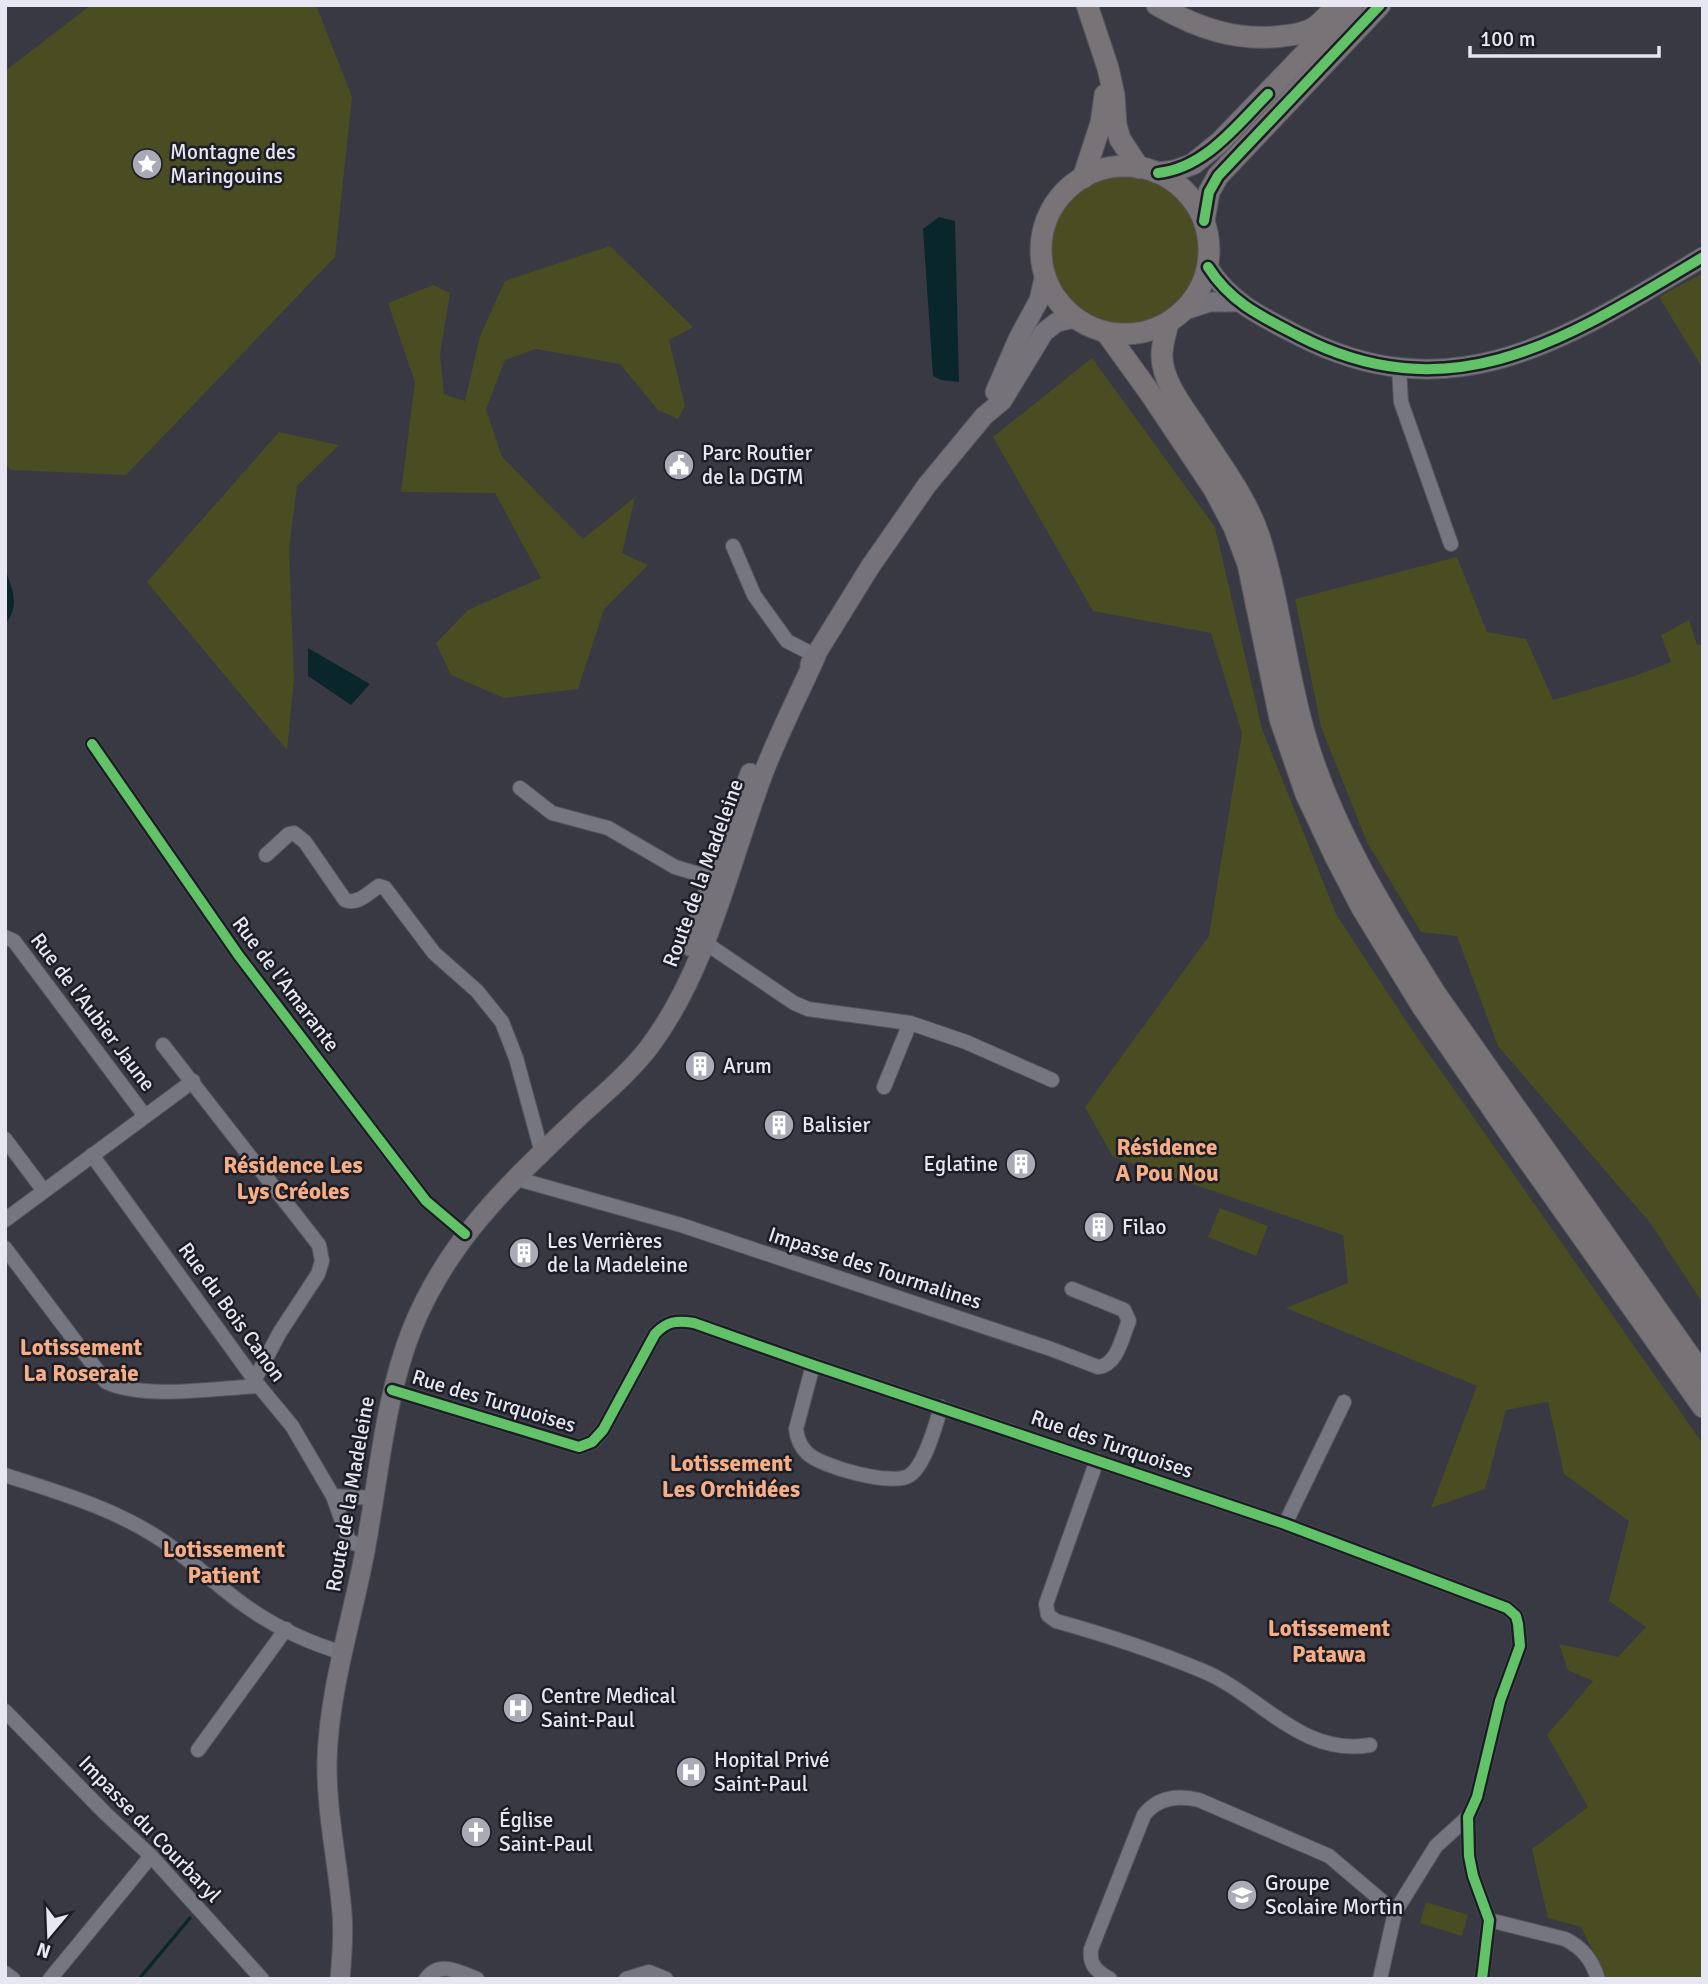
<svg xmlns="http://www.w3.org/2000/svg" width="1708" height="1984" font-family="Signika,sans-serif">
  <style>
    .green { fill: #4a4c21 }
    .water { fill: #09262a }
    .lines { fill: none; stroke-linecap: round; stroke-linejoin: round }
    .stream { stroke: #09262a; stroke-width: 3.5 }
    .street-casing { stroke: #55555f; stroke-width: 16 }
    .secondary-casing { stroke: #55555f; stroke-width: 21 }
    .primary-casing { stroke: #55555f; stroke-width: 23 }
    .street { stroke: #767680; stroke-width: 14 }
    .secondary { stroke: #757279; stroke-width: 19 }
    .primary { stroke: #787377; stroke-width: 21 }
    .cycleway-casing { stroke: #1d1d26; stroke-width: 15 }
    .cycleway { stroke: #61c268; stroke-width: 10 }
    .labels { text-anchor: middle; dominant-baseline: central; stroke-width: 5; stroke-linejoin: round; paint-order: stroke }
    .poi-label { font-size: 21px; fill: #e7e7f4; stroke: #1d1d26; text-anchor: start }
    .street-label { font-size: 21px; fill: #e7e7f4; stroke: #1d1d26 }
    .neighbourhood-label { font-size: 23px; font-weight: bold; fill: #f6ae86; stroke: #1d1d26 }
  </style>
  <rect width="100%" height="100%" fill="#393944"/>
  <!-- green -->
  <g class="green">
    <polygon points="91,5 316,5 352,97 335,257 126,475 11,470 5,463 5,71"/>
    <circle cx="1123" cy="250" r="75"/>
    <polygon points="610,246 693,327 669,340 685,406 678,419 658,410 620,364 536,349 505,360 486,409 502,457 583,539 635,497 622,553 648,565 604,609 578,689 504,698 451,675 436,643 468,610 541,578 495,493 401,492 415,382 388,303 433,285 450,293 440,354 444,394 465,401 480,336 505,281"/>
    <polygon points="1703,273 1703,369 1659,297"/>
    <polygon points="1092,358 1215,527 1262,729 1336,914 1410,1027 1703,1444 1703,1979 1607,1979 1581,1927 1548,1918 1532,1849 1588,1807 1547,1735 1593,1681 1568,1670 1559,1644 1618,1657 1646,1627 1609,1601 1629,1521 1564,1474 1548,1402 1506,1410 1485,1489 1431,1508 1477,1386 1286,1308 1348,1283 1343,1235 1113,1157 1085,1107 1209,936 1242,733 1211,633 1093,611 993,437"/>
    <polygon points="279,432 339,445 297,486 289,549 294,679 287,750 147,582"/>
    <polygon points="1457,557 1487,632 1526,639 1553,700 1635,676 1671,662 1661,635 1689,620 1697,645 1703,644 1703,1304 1651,1224 1498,1046 1457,936 1421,932 1367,842 1321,727 1295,599"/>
    <polygon points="1220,1208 1268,1226 1256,1256 1208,1237"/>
    <polygon points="1426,1902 1468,1915 1462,1936 1420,1923"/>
  </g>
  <!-- water -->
  <g class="water">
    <polygon points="939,217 955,221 959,382 941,380 933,376 923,229"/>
    <path d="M5,569C12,588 21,607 5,624Z"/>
    <polygon points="308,648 370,684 351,705 308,676"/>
  </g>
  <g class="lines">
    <!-- stream -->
    <polyline class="stream" points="139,1979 190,1918"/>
    <!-- street casing -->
    <g class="street-casing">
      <g id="street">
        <polyline points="1399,369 1401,402 1451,544"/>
        <polyline points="733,546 754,595 787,641 816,656"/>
        <polyline points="92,744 239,956 426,1201 465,1234"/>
        <polyline points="520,788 552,813 608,828 675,867 719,880"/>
        <path d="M266,855L289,834L294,833L305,842L345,900C358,905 368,893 379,886L385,888L434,953L477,991L502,1022L516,1058L542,1153"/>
        <polyline points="5,937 14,941 145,1116"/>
        <polyline points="704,942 794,1003 808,1009 910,1023 966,1042 1052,1080"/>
        <polyline points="163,1045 319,1245 322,1261 318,1274 280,1332 255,1379"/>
        <polyline points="884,1087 910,1023"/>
        <polyline points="5,1139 44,1191"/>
        <polyline points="92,1155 259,1386 292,1426 333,1496 349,1541 366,1548"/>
        <path d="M514,1178L681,1225L1051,1349L1098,1367C1118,1365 1122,1336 1129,1321L1124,1310L1072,1289"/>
        <polyline points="5,1220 193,1081"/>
        <path d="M5,1248L106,1382C145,1400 215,1388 259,1386"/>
        <path d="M813,1365L796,1429C797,1438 801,1447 807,1453C821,1467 894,1487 910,1475C925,1465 936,1424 941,1407"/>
        <path d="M392,1390L579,1447L592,1442L603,1430L655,1334C667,1321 677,1320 694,1323L813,1365L1285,1524L1507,1608L1516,1616L1518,1624L1520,1646L1500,1701L1477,1797L1468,1817L1469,1856L1473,1876L1489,1920L1482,1979"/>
        <path d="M1097,1460L1046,1604L1048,1615L1056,1621C1106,1635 1155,1651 1203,1671C1259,1694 1301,1757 1370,1745"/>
        <path d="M5,1475C60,1493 114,1508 163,1541C192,1561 218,1587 247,1607C275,1627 311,1644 344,1653"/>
        <polyline points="333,1496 374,1498"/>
        <polyline points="1285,1524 1344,1402"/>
        <polyline points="5,1711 105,1813 151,1856 262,1979"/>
        <polyline points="198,1750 286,1629"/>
        <path d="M1489,1920L1565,1939C1583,1948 1592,1960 1598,1979"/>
        <polyline points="5,1973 13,1979"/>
        <polyline points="50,1979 151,1856"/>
        <path d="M426,1979C439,1960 460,1972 477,1979"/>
        <polyline points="626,1979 649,1972 666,1979"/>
        <path d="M1110,1979C1096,1971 1089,1965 1091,1949L1144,1815C1158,1797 1178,1795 1199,1800L1329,1856L1395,1912"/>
        <polyline points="1380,1979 1395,1912 1436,1846 1468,1817"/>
      </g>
    </g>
    <!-- secondary casing -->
    <g class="secondary-casing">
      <g id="secondary">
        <path d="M1208,267C1231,303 1262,317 1299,336C1454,416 1571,336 1703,257"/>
        <polyline points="1185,310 1210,302 1238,302"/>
        <polyline points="995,392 1018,339 1039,300 1045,274"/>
        <polyline points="810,664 870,567 927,485 984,416 1002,401 1044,332 1057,322 1076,318"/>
        <polyline points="689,946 750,773"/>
        <path d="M340,1979C342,1957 344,1935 342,1913C338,1862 326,1812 327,1760C329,1690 352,1620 365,1551C379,1477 384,1400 412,1329C449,1237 513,1180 583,1113C606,1092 631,1071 650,1046C710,965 729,862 765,769C780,731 799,694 816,656"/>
      </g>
    </g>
    <!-- primary casing -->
    <g class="primary-casing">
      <g id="primary">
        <polyline points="1087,5 1108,68 1114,95 1116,125 1120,139 1139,168"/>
        <path d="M1157,5C1197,28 1237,42 1283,36C1294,35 1306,33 1315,27C1321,23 1326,17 1331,12"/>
        <circle cx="1125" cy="250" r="84"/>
        <polyline points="1158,173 1174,171 1193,164 1220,142 1352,5"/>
        <polyline points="1083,178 1101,123 1105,95"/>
        <polyline points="1204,221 1209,192 1218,176 1380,5"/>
        <path d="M1168,323C1166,332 1162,344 1162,354C1161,379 1182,406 1195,425C1217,460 1246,496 1259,536C1279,598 1285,664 1303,728C1329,824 1383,910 1435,993L1703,1375"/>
        <polyline points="1106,332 1150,393 1214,489 1234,527 1248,564 1280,719 1306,794 1336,858 1362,908 1422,1006 1523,1153 1703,1407"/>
      </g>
    </g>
    <!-- street -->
    <use href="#street" class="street"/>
    <!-- secondary -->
    <use href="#secondary" class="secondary"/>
    <!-- primary -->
    <use href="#primary" class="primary"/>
    <!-- cycleway casing -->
    <g class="cycleway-casing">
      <g id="cycleway">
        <path d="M1158,173C1205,168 1236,126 1268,94"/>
        <polyline points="1204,221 1209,192 1218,176 1380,5"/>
        <path d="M1208,267C1231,303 1262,317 1299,336C1454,416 1571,336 1703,257"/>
        <polyline points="92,744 239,956 426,1201 465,1234"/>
        <path d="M392,1390L579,1447L592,1442L603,1430L655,1334C667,1321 677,1320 694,1323L813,1365L1285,1524L1507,1608L1516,1616L1518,1624L1520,1646L1500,1701L1477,1797L1468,1817L1469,1856L1473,1876L1489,1920L1482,1979"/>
      </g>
    </g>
    <!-- cycleway -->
    <use href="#cycleway" class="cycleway"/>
  </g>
  <!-- icons -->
  <defs>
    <g id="sight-disc" transform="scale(1.575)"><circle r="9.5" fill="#aaaab6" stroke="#1d1d26"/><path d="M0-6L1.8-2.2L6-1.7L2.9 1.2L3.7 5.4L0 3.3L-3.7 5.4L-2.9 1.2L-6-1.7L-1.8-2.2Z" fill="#fff"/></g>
    <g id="civic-disc" transform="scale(1.575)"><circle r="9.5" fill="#aaaab6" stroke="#1d1d26"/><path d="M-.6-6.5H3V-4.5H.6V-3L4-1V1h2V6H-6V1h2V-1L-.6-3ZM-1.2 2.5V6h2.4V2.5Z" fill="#fff"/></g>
    <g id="building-disc" transform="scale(1.575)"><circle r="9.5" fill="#aaaab6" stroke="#1d1d26"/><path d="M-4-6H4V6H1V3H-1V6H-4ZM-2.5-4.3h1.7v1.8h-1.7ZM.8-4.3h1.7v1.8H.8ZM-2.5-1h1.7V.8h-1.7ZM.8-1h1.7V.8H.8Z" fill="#fff"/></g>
    <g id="hospital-disc" transform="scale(1.575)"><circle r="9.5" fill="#aaaab6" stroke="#1d1d26"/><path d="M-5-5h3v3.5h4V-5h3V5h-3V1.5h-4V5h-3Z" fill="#fff"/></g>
    <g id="church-disc" transform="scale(1.575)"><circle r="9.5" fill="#aaaab6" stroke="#1d1d26"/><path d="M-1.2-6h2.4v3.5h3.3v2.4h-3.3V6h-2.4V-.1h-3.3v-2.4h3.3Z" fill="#fff"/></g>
    <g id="school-disc" transform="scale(1.575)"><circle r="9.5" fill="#aaaab6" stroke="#1d1d26"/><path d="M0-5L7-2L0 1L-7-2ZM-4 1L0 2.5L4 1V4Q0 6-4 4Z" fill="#fff"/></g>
  </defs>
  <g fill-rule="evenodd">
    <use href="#sight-disc" x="147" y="164"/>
    <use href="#civic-disc" x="679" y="465"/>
    <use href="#building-disc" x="700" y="1066"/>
    <use href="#building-disc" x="779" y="1125"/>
    <use href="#building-disc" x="1021" y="1164"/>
    <use href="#building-disc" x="1099" y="1227"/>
    <use href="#building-disc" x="524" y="1253"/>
    <use href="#hospital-disc" x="518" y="1708"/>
    <use href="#hospital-disc" x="691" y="1772"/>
    <use href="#church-disc" x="476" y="1832"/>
    <use href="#school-disc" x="1242" y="1895"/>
  </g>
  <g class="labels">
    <!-- poi labels -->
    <g class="poi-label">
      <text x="170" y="152">Montagne des<tspan x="170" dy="24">Maringouins</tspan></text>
      <text x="702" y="453">Parc Routier<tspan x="702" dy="24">de la DGTM</tspan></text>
      <text x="723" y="1066">Arum</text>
      <text x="802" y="1125">Balisier</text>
      <text x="998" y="1164" text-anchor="end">Eglatine</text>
      <text x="1122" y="1227">Filao</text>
      <text x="547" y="1241">Les Verrières<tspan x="547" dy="24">de la Madeleine</tspan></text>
      <text x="541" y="1696">Centre Medical<tspan x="541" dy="24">Saint-Paul</tspan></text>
      <text x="714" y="1760">Hopital Privé<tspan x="714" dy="24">Saint-Paul</tspan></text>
      <text x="499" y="1820">Église<tspan x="499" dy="24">Saint-Paul</tspan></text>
      <text x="1265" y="1883">Groupe<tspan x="1265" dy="24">Scolaire Mortin</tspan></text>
    </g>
    <!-- street labels -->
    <g class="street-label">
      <text transform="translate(703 873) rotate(-70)">Route de la Madeleine</text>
      <text transform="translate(286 984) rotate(53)">Rue de l'Amarante</text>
      <text transform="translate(93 1012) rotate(53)">Rue de l'Aubier Jaune</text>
      <text transform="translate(875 1268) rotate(18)">Impasse des Tourmalines</text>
      <text transform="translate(232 1312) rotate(54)">Rue du Bois Canon</text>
      <text transform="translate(494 1401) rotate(17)">Rue des Turquoises</text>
      <text transform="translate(1112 1444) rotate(19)">Rue des Turquoises</text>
      <text transform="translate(350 1494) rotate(-80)">Route de la Madeleine</text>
      <text transform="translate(150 1829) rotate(46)">Impasse du Courbaryl</text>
    </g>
    <!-- neighbourhood labels -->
    <g class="neighbourhood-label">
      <text x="1167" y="1147">Résidence<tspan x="1167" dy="26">A Pou Nou</tspan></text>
      <text x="293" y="1165">Résidence Les<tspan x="293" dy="26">Lys Créoles</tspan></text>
      <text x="81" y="1347">Lotissement<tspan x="81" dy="26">La Roseraie</tspan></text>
      <text x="731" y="1463">Lotissement<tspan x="731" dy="26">Les Orchidées</tspan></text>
      <text x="224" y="1549">Lotissement<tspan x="224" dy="26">Patient</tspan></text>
      <text x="1329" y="1628">Lotissement<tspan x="1329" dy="26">Patawa</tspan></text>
    </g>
  </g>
  <!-- border -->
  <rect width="1708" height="1984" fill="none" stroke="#e7e7f4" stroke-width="14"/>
  <!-- north arrow -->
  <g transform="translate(49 1935) rotate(199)" stroke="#1d1d26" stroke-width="5" paint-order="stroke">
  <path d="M0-5L12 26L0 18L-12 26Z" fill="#e7e7f4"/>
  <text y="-10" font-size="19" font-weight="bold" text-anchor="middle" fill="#e7e7f4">N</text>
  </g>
  <!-- scale -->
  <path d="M1470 46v10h189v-10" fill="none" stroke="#e7e7f4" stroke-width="3.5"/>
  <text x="1480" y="46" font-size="21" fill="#e7e7f4" stroke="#1d1d26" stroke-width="5" paint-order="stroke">100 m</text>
</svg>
